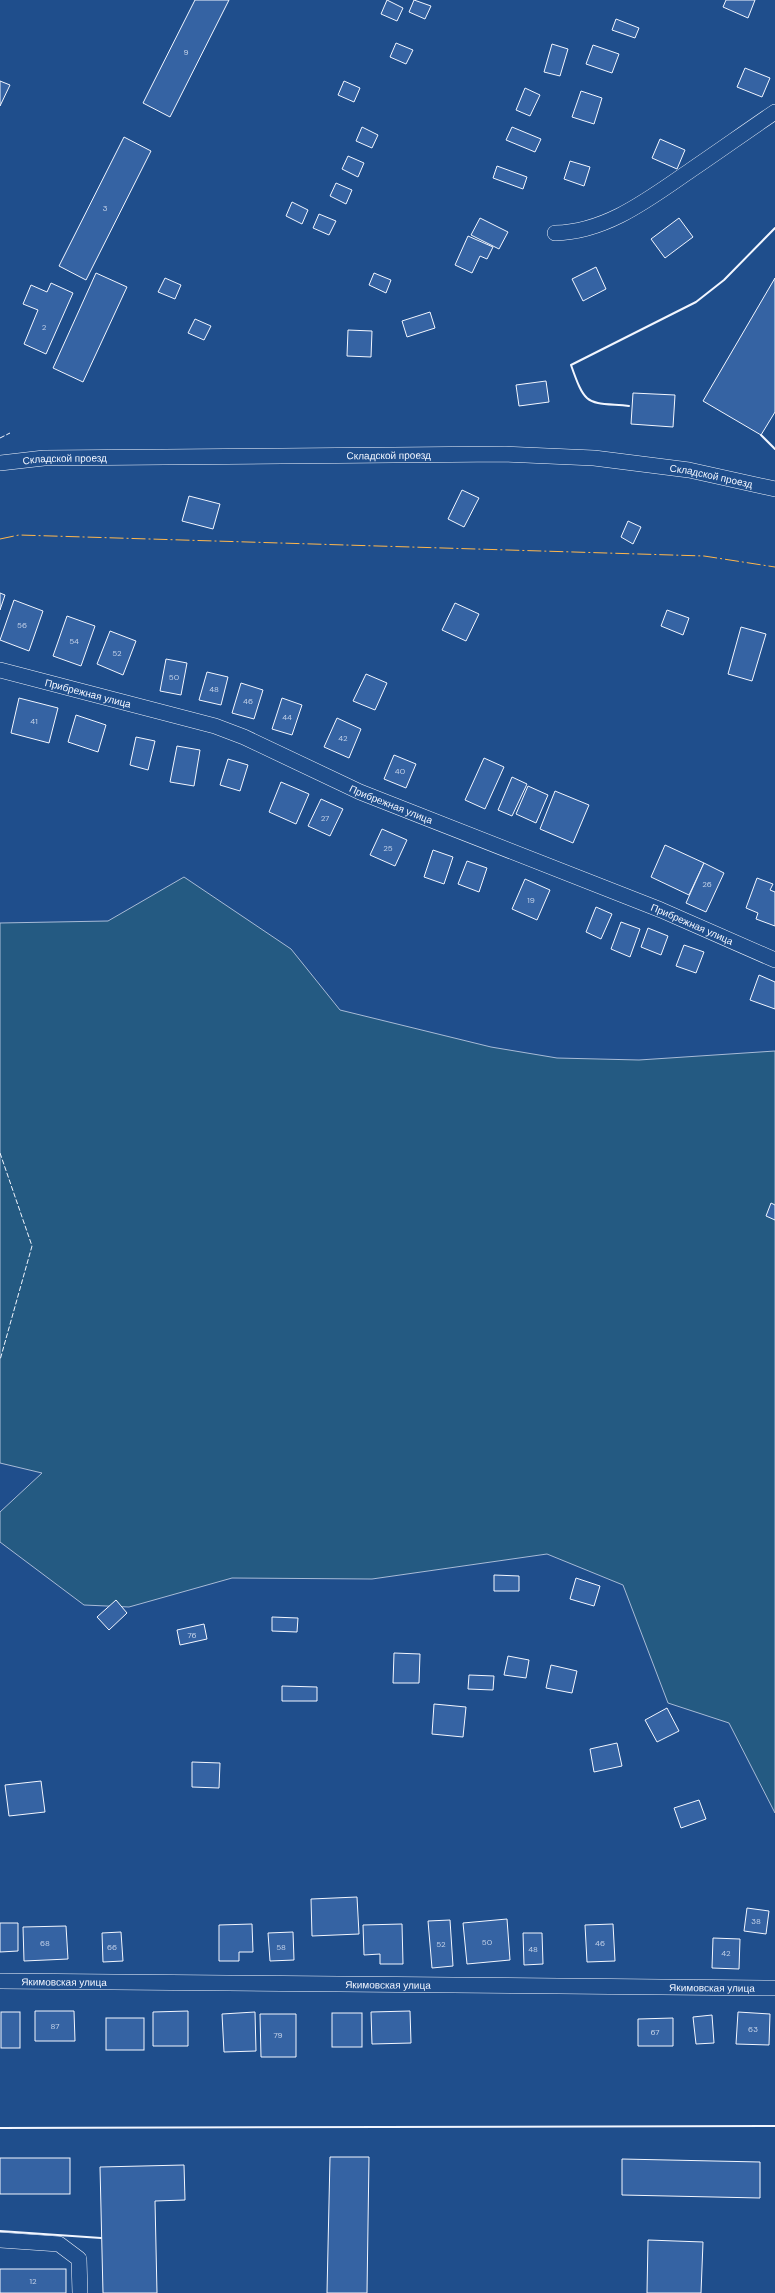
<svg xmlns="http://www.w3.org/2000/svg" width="775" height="2293" font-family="'DM Sans',sans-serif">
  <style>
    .green { fill: #245a82; stroke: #a8bbd7 }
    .building { fill: #3563a3; stroke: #f2f6ff }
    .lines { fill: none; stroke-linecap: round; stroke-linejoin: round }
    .street-casing { stroke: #f2f6ff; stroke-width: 16 }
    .street { stroke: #1f4e8c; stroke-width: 15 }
    .fence { stroke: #f2f6ff; stroke-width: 1; stroke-dasharray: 5 2; stroke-linecap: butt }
    .wall { stroke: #f2f6ff; stroke-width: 2 }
    .power { stroke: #ffb74d; stroke-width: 1; stroke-dasharray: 14 3 2 3; stroke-linecap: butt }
    .labels { text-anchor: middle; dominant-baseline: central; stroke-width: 3; stroke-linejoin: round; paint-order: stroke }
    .number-label { font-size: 8px; fill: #c3d1e8 }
    .street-label { font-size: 10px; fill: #f2f6ff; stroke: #1f4e8c }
  </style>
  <rect width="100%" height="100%" fill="#1f4e8c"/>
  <!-- green -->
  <polygon class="green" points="184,877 291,949 340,1010 491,1047 557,1058 639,1060 775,1051 775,1813 729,1723 668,1703 623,1585 547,1554 372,1579 232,1578 129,1607 84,1605 0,1542 0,1512 42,1473 0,1463 0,923 108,921"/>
  <!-- building -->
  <g class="building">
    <polygon points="195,0 229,0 170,117 143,103"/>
    <polygon points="387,0 403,8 397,21 381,14"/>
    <polygon points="414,0 431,6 425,19 409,12"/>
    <polygon points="726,0 755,0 748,18 723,7"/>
    <polygon points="616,19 639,28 635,38 612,30"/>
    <polygon points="396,43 413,50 406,64 390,57"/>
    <polygon points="552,44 568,49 560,76 544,72"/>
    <polygon points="593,45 619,54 612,73 586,64"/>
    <polygon points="745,68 770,78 762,97 737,87"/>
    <polygon points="0,81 10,85 0,106"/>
    <polygon points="344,81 360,88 354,102 338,95"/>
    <polygon points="525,88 540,95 530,116 516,110"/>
    <polygon points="581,91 602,98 594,124 572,117"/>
    <polygon points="362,127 378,135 372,148 356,141"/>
    <polygon points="512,127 541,139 535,152 506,140"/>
    <polygon points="124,137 151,151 86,280 59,266"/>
    <polygon points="660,139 685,150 677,169 652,158"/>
    <polygon points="348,156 364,163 358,177 342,169"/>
    <polygon points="570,161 590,167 584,186 564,179"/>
    <polygon points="497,166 527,177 523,189 493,178"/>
    <polygon points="336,183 352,190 346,204 330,196"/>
    <polygon points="292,202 308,210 302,224 286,216"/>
    <polygon points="319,214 336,221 329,235 313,228"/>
    <polygon points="480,218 508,232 499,249 471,235"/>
    <polygon points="679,218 693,237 665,258 651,239"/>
    <polygon points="468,236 493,247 487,259 480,256 472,273 455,265"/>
    <polygon points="596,267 606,289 583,301 572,279"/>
    <polygon points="96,273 127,287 83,382 53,368"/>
    <polygon points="374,273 391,280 386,293 369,285"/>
    <polygon points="165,278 181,285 175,299 158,292"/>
    <polygon points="775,278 775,412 761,435 703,401"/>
    <polygon points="51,283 73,293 46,354 24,344 38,310 23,304 31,285 47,292"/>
    <polygon points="430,312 435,328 407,337 402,321"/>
    <polygon points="195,319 211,326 204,340 188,333"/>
    <polygon points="348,330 372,331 371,357 347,356"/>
    <polygon points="546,381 549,402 519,406 516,385"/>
    <polygon points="633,393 675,395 673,427 631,424"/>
    <polygon points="462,490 479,498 464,527 448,519"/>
    <polygon points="189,496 220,504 213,529 182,521"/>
    <polygon points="628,521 641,527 633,544 621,537"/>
    <polygon points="0,593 5,595 0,610"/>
    <polygon points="14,600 43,611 29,651 0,640"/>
    <polygon points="455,603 479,614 466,641 442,630"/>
    <polygon points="667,610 689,618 683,635 661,626"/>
    <polygon points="67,616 95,626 81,666 53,656"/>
    <polygon points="741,627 766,634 752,681 728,674"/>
    <polygon points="110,631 136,641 123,675 97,664"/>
    <polygon points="166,659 187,663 181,695 160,691"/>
    <polygon points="207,672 228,677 221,705 199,700"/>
    <polygon points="366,674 387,683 375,710 353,701"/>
    <polygon points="241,683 263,690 254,719 232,713"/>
    <polygon points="19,698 58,708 49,743 11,733"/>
    <polygon points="282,698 302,705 292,735 272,729"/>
    <polygon points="76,715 106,725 98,752 68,742"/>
    <polygon points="337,718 361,729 349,758 324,747"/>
    <polygon points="136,737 155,741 148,770 130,765"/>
    <polygon points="177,746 200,750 194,786 170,782"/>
    <polygon points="394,755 416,764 406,788 384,779"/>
    <polygon points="484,758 504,767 485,809 465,800"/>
    <polygon points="228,759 248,765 240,791 220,785"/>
    <polygon points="512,777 527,784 512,816 498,810"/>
    <polygon points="281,782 309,794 296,824 269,812"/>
    <polygon points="528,786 548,795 536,823 516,814"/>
    <polygon points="555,791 589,805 573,843 540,829"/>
    <polygon points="321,799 343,809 330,836 308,826"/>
    <polygon points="382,829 407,840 395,866 370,855"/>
    <polygon points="665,845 704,863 689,895 651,877"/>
    <polygon points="433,850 453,857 444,884 424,877"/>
    <polygon points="467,861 487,868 479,892 458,884"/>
    <polygon points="704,863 724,873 706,912 686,903"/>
    <polygon points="757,878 773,884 770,890 775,892 775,926 756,919 758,913 746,908"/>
    <polygon points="525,879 550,890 537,920 512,909"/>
    <polygon points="596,907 612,914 601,939 586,932"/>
    <polygon points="621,922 640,929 630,957 611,949"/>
    <polygon points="648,928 668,936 661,955 641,947"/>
    <polygon points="684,945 704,952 696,973 676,966"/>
    <polygon points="759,975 775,982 775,1009 750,1000"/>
    <polygon points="771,1203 775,1205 775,1220 766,1216"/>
    <polygon points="494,1575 519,1576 519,1591 494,1591"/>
    <polygon points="576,1578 600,1586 594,1606 570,1599"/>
    <polygon points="116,1600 127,1613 109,1630 97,1617"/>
    <polygon points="272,1617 298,1618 297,1632 272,1631"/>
    <polygon points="204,1624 207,1639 180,1645 177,1630"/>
    <polygon points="394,1653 420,1654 419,1683 393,1683"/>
    <polygon points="508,1656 529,1660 526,1678 504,1675"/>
    <polygon points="551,1665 577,1671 572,1693 546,1688"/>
    <polygon points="469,1675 494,1676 493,1690 468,1689"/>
    <polygon points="282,1686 317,1687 317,1701 282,1701"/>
    <polygon points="434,1704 466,1707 463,1737 432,1734"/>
    <polygon points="667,1708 679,1731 657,1742 645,1720"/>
    <polygon points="617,1743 622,1766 594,1772 590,1749"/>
    <polygon points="192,1762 220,1763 219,1788 192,1787"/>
    <polygon points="41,1781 45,1812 9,1816 5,1785"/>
    <polygon points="699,1800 706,1819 681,1828 674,1808"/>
    <polygon points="357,1897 359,1934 312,1936 311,1899"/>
    <polygon points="747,1908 769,1911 766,1934 744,1931"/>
    <polygon points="507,1919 510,1960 467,1964 463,1923"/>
    <polygon points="450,1920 453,1966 432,1968 428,1921"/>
    <polygon points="0,1923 18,1923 18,1951 0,1952"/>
    <polygon points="252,1924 253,1952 239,1952 239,1961 219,1961 219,1925"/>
    <polygon points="402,1924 403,1964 380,1964 380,1954 364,1955 363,1925"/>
    <polygon points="613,1924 615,1961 587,1962 585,1925"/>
    <polygon points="66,1926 68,1959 24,1961 23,1927"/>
    <polygon points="121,1932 123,1961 103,1962 102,1933"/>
    <polygon points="293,1932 294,1960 270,1961 268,1933"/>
    <polygon points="523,1933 542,1933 543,1964 524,1965"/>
    <polygon points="713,1938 740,1939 739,1969 712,1968"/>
    <polygon points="35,2011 74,2011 75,2041 35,2041"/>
    <polygon points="188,2011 188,2046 153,2046 153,2012"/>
    <polygon points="410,2011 411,2043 372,2044 371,2012"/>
    <rect x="1" y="2012" width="19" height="36"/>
    <polygon points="255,2012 256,2051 224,2052 222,2014"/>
    <polygon points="738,2012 770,2014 769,2045 736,2044"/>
    <rect x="332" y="2013" width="30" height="34"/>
    <polygon points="260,2014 296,2014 296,2057 261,2057"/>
    <polygon points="712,2015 714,2043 696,2044 693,2017"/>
    <rect x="106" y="2018" width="38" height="32"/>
    <polygon points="673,2018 673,2046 638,2046 638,2019"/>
    <polygon points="330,2157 369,2157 367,2293 327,2293"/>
    <rect x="0" y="2158" width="70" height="36"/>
    <polygon points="622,2159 760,2162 760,2198 622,2195"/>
    <polygon points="184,2165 185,2200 155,2201 157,2293 103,2293 100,2167"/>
    <polygon points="648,2240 703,2242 701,2293 647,2293"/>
    <rect x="0" y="2269" width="66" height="24"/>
  </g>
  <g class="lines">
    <!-- street casing -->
    <g class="street-casing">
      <g id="street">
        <path d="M555,233C607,232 650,198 691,170C719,151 747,131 775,112"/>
        <path id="s1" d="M0,463L44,458L505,454L594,458L689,470L775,489"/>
        <path id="s2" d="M0,670L215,726L244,737L360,792L661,910L775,960"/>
        <path id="s3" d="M0,1981L775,1988"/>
        <polyline points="0,2240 59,2244 79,2259 80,2293"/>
      </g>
    </g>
    <!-- street -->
    <use href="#street" class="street"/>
    <!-- fence -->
    <g class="fence">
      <polyline points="0,438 10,433"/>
      <polyline points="0,1153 32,1246 0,1360"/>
    </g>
    <!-- wall -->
    <g class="wall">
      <path d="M629,406C587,402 586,408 571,365L696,302L724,280L775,228"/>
      <polyline points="761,435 775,449"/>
      <polyline points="0,2128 775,2126"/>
      <polyline points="0,2231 101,2238"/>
    </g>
    <!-- power -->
    <polyline class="power" points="0,539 19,535 704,556 775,567"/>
  </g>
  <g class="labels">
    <!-- number labels -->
    <g class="number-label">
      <text x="186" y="52">9</text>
      <text x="105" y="208">3</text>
      <text x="44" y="327">2</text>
      <text x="22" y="625">56</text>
      <text x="74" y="641">54</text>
      <text x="117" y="653">52</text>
      <text x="174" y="677">50</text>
      <text x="214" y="689">48</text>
      <text x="248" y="701">46</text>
      <text x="287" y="717">44</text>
      <text x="34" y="721">41</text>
      <text x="343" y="738">42</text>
      <text x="400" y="771">40</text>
      <text x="325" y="818">27</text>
      <text x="388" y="848">25</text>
      <text x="707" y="884">26</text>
      <text x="531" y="900">19</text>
      <text x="192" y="1635">76</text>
      <text x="756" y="1921">38</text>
      <text x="487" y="1942">50</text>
      <text x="45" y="1943">68</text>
      <text x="600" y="1943">46</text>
      <text x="441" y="1944">52</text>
      <text x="112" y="1947">66</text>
      <text x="281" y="1947">58</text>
      <text x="533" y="1949">48</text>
      <text x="726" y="1953">42</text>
      <text x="55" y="2026">87</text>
      <text x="753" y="2029">63</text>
      <text x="655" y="2032">67</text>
      <text x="278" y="2035">79</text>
      <text x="33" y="2281">12</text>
    </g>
    <!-- street labels -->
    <g class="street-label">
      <text stroke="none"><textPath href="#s1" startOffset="389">Складской проезд</textPath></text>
      <text stroke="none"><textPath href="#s1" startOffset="65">Складской проезд</textPath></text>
      <text stroke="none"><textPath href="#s1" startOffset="713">Складской проезд</textPath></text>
      <text stroke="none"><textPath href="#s2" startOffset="91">Прибрежная улица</textPath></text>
      <text stroke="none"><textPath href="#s2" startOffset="415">Прибрежная улица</textPath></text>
      <text stroke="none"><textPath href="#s2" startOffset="739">Прибрежная улица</textPath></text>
      <text stroke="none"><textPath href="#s3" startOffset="64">Якимовская улица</textPath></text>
      <text stroke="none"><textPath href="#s3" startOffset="388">Якимовская улица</textPath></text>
      <text stroke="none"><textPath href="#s3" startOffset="712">Якимовская улица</textPath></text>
    </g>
  </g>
</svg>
